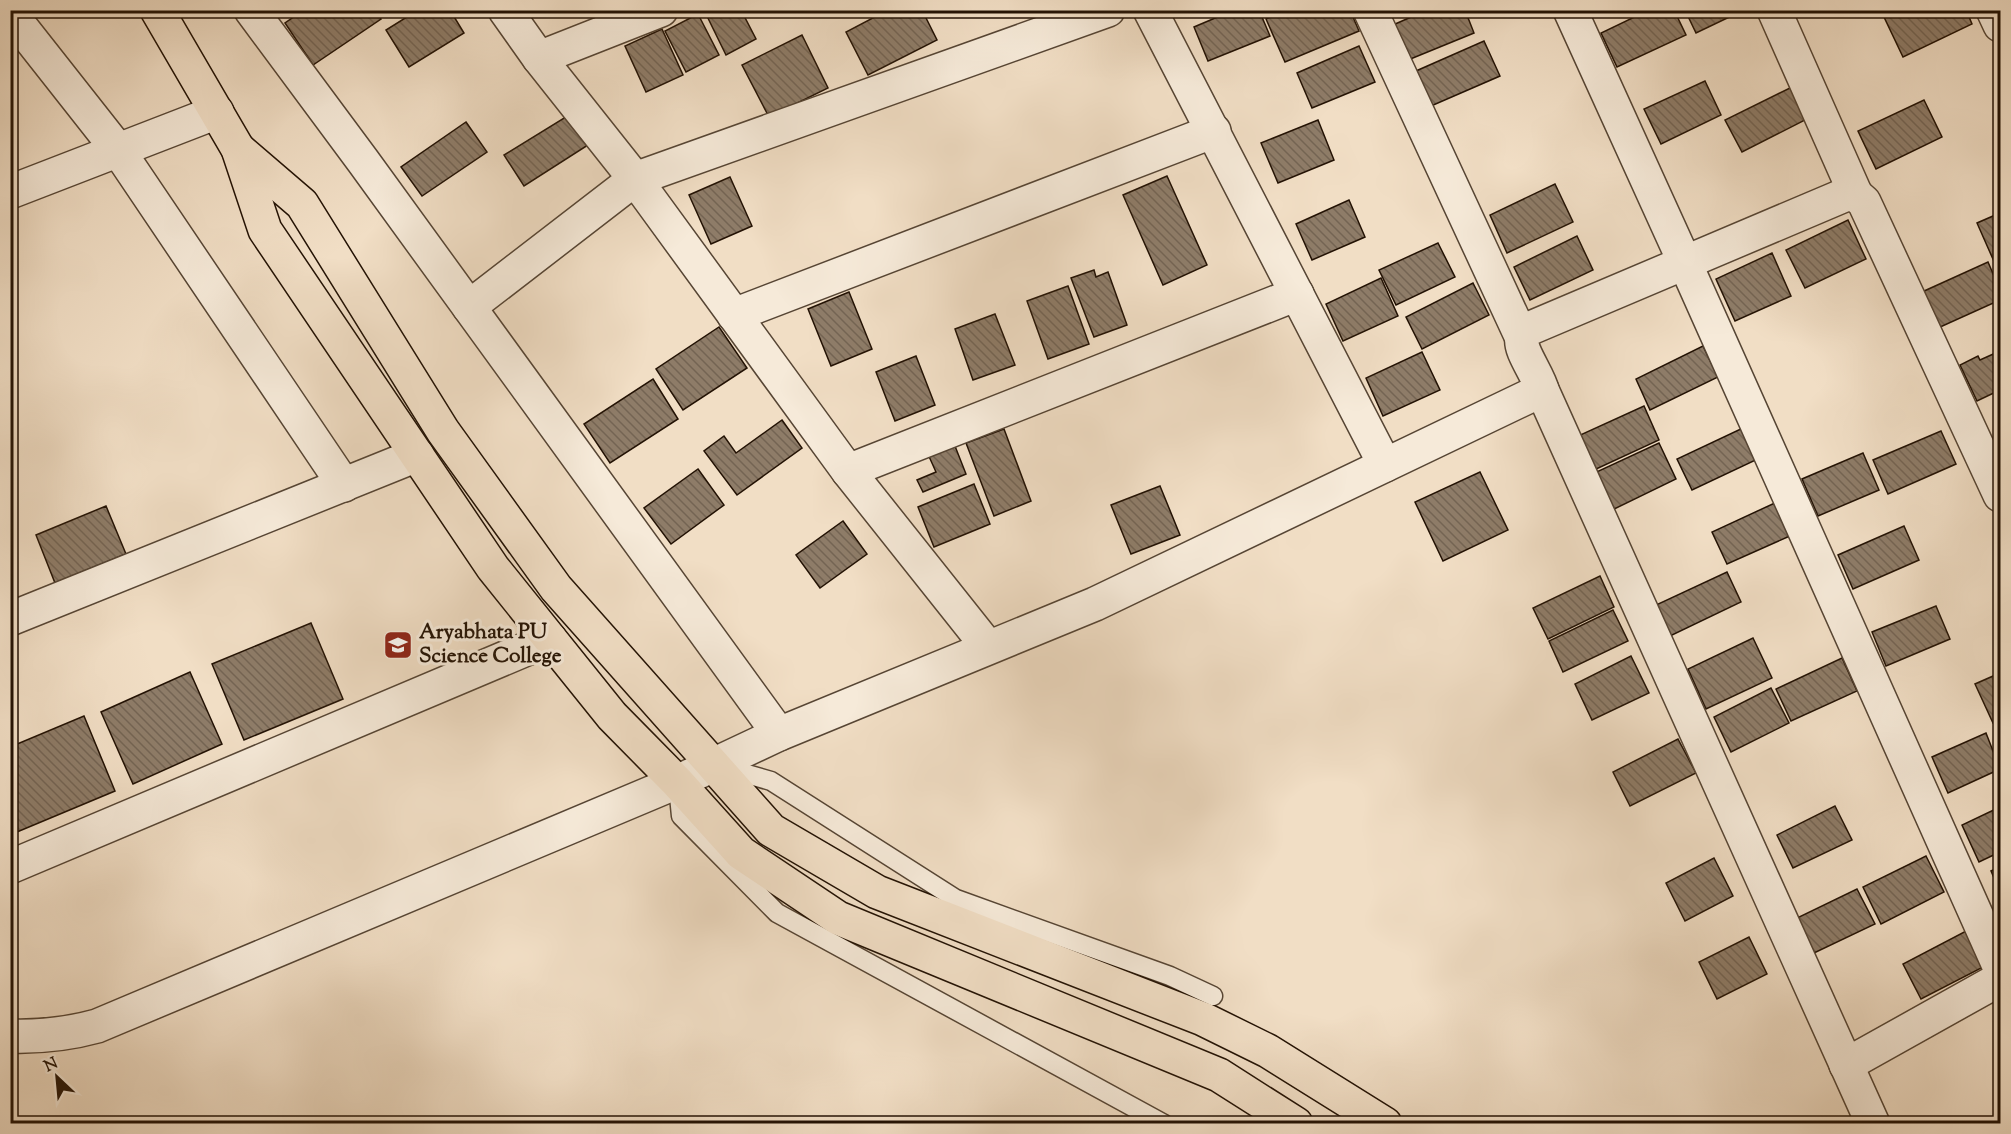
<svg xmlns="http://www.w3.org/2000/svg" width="2011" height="1134" font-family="'Sorts Mill Goudy',serif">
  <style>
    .building { fill: url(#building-back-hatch); stroke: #231204; stroke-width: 1.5 }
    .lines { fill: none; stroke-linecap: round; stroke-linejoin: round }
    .service-casing { stroke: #564534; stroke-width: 21 }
    .minor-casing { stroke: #564534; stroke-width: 36 }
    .primary-casing { stroke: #231204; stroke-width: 36 }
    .service { stroke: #f6ead9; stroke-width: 18 }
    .minor { stroke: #f6ead9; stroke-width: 33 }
    .primary { stroke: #f1dec5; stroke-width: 33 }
    .labels { text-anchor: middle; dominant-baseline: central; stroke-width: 6; stroke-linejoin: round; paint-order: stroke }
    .poi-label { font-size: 21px; font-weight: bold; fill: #231204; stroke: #f6ead9; text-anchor: start }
  </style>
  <defs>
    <pattern id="building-back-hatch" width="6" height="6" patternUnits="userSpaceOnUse" patternTransform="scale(1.5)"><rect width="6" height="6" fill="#8e7c68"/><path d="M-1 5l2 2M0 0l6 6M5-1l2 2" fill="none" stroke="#746453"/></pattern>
  </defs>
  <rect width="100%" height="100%" fill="#f1dec5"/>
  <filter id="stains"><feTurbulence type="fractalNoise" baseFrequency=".00333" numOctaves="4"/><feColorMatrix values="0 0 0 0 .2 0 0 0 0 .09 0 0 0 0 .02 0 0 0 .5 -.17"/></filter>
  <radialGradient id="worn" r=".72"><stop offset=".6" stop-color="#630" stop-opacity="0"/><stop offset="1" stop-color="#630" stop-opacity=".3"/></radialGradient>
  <!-- building -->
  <g class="building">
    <polygon points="304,10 375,10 381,19 313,65 285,23"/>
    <polygon points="418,10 450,10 464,33 409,67 386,30"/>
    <polygon points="704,10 741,10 756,39 726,55"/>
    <polygon points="888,10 922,10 937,40 868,75 846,32"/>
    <polygon points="1234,10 1259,10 1270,36 1208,61 1194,27"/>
    <polygon points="1286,10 1350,10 1359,31 1285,62 1266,19"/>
    <polygon points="1427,10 1465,10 1474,33 1408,60 1393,25"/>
    <polygon points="1649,10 1674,10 1686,35 1617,67 1601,33"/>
    <polygon points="1685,10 1744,10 1696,33"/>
    <polygon points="1897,10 1966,10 1972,24 1903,57 1884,17"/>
    <polygon points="698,14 719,55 686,72 665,31"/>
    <polygon points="662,29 683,75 646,92 625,46"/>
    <polygon points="802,35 828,88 769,117 742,65"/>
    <polygon points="1484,41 1500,76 1431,106 1416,71"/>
    <polygon points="1359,46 1375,82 1312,108 1297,73"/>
    <polygon points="1705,81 1721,115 1661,144 1644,109"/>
    <polygon points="1792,87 1807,119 1742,152 1725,120"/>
    <polygon points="1924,100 1942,137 1876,169 1858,131"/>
    <polygon points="569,115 588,145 524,186 504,155"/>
    <polygon points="1318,120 1334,160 1278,183 1261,143"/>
    <polygon points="466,122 487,152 422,196 401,167"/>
    <polygon points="1167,176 1207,265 1163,285 1123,195"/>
    <polygon points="730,177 752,226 711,244 689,195"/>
    <polygon points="1555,184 1573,222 1507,253 1490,215"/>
    <polygon points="1349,200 1365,237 1312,260 1296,224"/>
    <polygon points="2000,213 2000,275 1977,223"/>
    <polygon points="1848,220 1866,259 1805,288 1786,250"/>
    <polygon points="1577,236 1593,270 1530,300 1514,267"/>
    <polygon points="1438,243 1455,277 1396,305 1379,270"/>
    <polygon points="1772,253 1791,296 1735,321 1716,279"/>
    <polygon points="1988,262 2000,290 2000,300 1938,328 1922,292"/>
    <polygon points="1094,270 1096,277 1108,272 1127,325 1094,337 1071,278"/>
    <polygon points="1381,278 1398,316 1343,341 1326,304"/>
    <polygon points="1473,283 1489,315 1422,349 1406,317"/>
    <polygon points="1068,286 1089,344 1048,359 1027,301"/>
    <polygon points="849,292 872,349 831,366 808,309"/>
    <polygon points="995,314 1015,365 973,380 955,329"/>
    <polygon points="719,327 747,368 683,410 656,369"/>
    <polygon points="1703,346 1718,377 1650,410 1636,379"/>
    <polygon points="2000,351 2000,390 1977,401 1960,365 1978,356 1980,360"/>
    <polygon points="1422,352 1440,390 1383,416 1366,378"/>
    <polygon points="916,356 935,405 895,421 876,372"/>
    <polygon points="653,379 678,419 610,463 584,424"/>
    <polygon points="1644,406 1659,440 1594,470 1578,436"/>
    <polygon points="782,420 802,448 737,495 704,451 724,436 736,453"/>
    <polygon points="1745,427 1760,458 1692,490 1677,459"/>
    <polygon points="1004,429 1031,501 994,516 966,443"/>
    <polygon points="1941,431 1956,464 1888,494 1873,460"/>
    <polygon points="953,441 966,474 923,492 917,480 936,472 927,452"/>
    <polygon points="1659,443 1676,479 1608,512 1590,475"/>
    <polygon points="1863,453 1879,490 1818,516 1802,479"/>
    <polygon points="698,469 724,505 671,544 644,508"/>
    <polygon points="1480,472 1508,530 1443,561 1415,502"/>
    <polygon points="974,484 990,524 934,547 918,507"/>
    <polygon points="1160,486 1180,535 1131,554 1111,505"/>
    <polygon points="1777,502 1792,535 1727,564 1712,532"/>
    <polygon points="106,506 126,554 55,583 36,535"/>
    <polygon points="843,521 867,554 820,588 796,555"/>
    <polygon points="1904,526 1919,560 1853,589 1838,555"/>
    <polygon points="1727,572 1741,602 1670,636 1656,605"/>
    <polygon points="1600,576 1614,607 1548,639 1533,608"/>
    <polygon points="1936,606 1950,639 1886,666 1872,632"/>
    <polygon points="1613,610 1628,641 1563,672 1549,641"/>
    <polygon points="311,623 343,699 244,740 212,664"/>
    <polygon points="1753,638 1772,678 1706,709 1688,669"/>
    <polygon points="1631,656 1649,693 1592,720 1575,684"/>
    <polygon points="1842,658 1857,691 1791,721 1776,689"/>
    <polygon points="190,672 222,744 133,784 101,712"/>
    <polygon points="2000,673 2000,720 1993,723 1975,684"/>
    <polygon points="1771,688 1789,723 1731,752 1714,717"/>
    <polygon points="84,716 115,791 17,832 10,816 10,747"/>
    <polygon points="1986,733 2000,769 1948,793 1932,757"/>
    <polygon points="1678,739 1696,773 1630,806 1613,772"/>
    <polygon points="1835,806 1852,840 1793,868 1777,835"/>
    <polygon points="2000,807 2000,852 1979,862 1962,825"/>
    <polygon points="1926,856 1944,892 1881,924 1863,887"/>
    <polygon points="1714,858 1733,896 1685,921 1666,883"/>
    <polygon points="2000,867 2000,892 1991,871"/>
    <polygon points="1857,889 1875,924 1814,953 1797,918"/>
    <polygon points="1970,929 1989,964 1921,999 1903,964"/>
    <polygon points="1749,937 1767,974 1717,999 1699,962"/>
  </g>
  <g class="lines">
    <!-- service casing -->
    <g class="service-casing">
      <g id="service">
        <polyline points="719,766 771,781 956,899 1170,976 1213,996"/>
        <polyline points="678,786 681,816 777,913 1164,1124"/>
      </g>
    </g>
    <!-- minor casing -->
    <g class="minor-casing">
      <g id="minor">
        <polyline points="251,10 363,161 779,734"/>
        <polyline points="505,10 539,58 635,179 848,471 988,647"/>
        <polyline points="1150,10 1385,465"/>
        <polyline points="1370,10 1522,338"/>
        <polyline points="1570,10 1685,263 2000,968"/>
        <polyline points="1774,10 1856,195"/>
        <polyline points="1993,10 2000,25"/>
        <polyline points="10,13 118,150 344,485"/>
        <polyline points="539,58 661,10"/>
        <polyline points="10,192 217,112"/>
        <polyline points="469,307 635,179 1108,10"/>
        <polyline points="734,315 1214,131"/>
        <polyline points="1542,390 1873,1124"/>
        <polyline points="848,471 1297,294"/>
        <polyline points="10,619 417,455"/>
        <polyline points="10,867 550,639"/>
        <path d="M10,1036C41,1037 68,1034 97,1026L677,782L779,734L1095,604L1542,390C1539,376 1519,350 1522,339C1522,337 1525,332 1526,330L1847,194L1856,195L1864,202L2000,495"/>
        <polyline points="1846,1065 2000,979"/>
      </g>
    </g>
    <!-- primary casing -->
    <g class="primary-casing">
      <g id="primary">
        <polyline points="157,10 238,149 265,230 493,568 612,716 677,782 741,853 838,918 1219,1075 1296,1124"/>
        <polyline points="238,149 302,204 443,431 556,588 771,830 877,892 1203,1019 1268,1051 1385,1124"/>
      </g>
    </g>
    <!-- service -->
    <use href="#service" class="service"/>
    <!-- minor -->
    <use href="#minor" class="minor"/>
    <!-- primary -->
    <use href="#primary" class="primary"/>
  </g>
  <!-- icons -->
  <defs>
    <g id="university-square" transform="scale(1.5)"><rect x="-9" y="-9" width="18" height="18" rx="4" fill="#8f2418" stroke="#f6ead9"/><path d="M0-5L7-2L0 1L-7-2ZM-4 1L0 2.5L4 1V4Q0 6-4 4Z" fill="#fff"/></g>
  </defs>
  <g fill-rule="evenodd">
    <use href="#university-square" x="398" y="645"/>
  </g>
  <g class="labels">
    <!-- poi labels -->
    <g class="poi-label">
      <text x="419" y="633">Aryabhata PU<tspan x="419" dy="24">Science College</tspan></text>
    </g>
  </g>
  <!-- margin -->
  <rect width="2011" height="1134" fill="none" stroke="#f1dec5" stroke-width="36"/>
  <rect x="12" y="12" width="1987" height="1110" fill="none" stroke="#231204" stroke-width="3"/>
  <rect x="18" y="18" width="1975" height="1098" fill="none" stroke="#231204" stroke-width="1.5"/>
  <!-- north arrow -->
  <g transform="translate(57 1077) rotate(334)" stroke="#f6ead9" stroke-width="4.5" paint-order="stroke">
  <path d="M0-4.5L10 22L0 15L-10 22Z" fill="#231204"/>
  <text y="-9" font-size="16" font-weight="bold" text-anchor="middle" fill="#231204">N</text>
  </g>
  <rect width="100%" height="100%" filter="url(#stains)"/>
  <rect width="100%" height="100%" fill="url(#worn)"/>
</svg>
